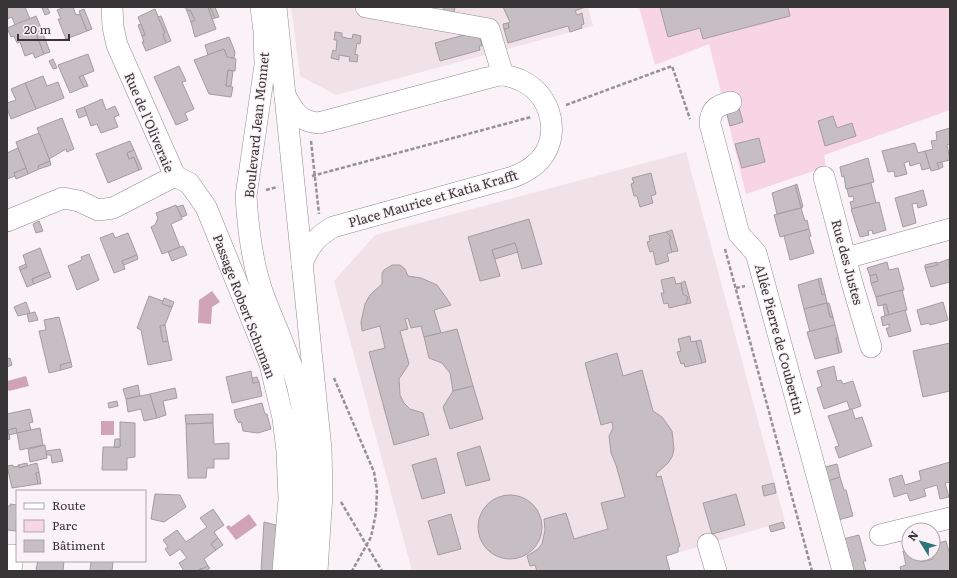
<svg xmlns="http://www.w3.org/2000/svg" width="957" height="578" font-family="Literata,serif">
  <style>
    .built { fill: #f1e2e8 }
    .green { fill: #f7d5e4 }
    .water { fill: #d1a3b7 }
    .building { fill: #c6bec2; stroke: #a49c9f }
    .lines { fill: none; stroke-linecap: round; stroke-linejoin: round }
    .minor-casing { stroke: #928b8e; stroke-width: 22 }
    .path { stroke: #969193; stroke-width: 2.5; stroke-dasharray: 4 2; stroke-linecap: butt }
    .minor { stroke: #fff; stroke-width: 21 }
    .labels { text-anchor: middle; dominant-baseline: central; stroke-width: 3; stroke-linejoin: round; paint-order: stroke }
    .street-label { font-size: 13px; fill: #383536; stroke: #faf2f6 }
  </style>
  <rect width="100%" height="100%" fill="#faf2f6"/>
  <!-- built -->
  <g class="built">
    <polygon points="291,7 588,7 593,26 336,95 300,76"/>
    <polygon points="686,152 785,521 667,556 670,571 412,571 334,281 375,235"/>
  </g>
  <!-- green -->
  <polygon class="green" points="639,7 950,7 950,110 824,155 826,167 746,194 709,44 655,65"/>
  <!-- water -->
  <g class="water">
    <polygon points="212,291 220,302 212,307 211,324 198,323 199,300"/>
    <polygon points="26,376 29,386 9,391 7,389 7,381"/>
    <rect x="101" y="421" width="13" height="14"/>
    <polygon points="249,514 257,525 236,540 226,527 229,525 231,527"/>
  </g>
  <!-- building -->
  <g class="building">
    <polygon points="7,7 25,7 30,19 15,25 12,17 7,19"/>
    <polygon points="47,7 50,13 45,15 42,8"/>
    <polygon points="65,7 73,7 76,15 80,14 87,31 66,39 58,19 61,19 57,10"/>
    <polygon points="185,7 208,7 216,29 195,37 191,22 195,20 190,10 187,11"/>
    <polygon points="208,7 210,7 215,18 212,19"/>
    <polygon points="210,7 215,7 219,17 215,18"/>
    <polygon points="444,7 455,7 454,13 443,13"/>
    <polygon points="503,7 585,7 575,11 577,15 582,13 584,24 581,25 582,28 570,32 568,26 508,43 504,29 509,28 508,23 510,22"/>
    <polygon points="660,7 788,7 790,16 703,39 700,28 668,37"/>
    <polygon points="84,9 92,29 87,31 79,11"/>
    <polygon points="155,9 165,33 163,34 166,43 146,51 142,42 144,42 142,36 145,35 138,17"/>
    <polygon points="190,10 195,20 191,22 187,11"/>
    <polygon points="36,16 41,28 35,31 44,54 35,58 33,53 25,56 20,42 17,43 14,36 11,37 7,28"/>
    <polygon points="161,16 171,41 166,43 163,34 165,33 158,17"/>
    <polygon points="508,23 509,28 504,29 503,24"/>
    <polygon points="141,24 145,35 142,36 138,25"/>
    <polygon points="41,28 50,52 44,54 35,31"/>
    <polygon points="478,31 482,46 479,46 480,50 440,61 435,43"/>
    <polygon points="335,32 342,33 342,37 352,39 353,34 361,36 360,44 357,43 355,54 358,55 357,62 349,61 350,57 339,55 339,60 331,58 333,50 336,51 337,40 334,40"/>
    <polygon points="229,37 235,52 234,58 227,57 224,49 208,55 205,45"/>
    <polygon points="224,49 227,57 236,59 235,71 228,70 226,86 233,87 231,97 209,94 194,60"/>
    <polygon points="88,54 94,71 79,77 84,87 70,93 58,65"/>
    <polygon points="53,59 57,68 53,69 49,61"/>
    <polygon points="179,66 186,81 182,82 194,109 185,113 188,120 176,125 154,77"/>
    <polygon points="228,70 233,71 231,86 226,86"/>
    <polygon points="83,75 88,86 84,87 79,77"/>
    <polygon points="43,76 47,86 58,82 64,98 36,109 25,83"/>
    <polygon points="25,83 36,109 11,119 7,109 7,103 16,100 11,89"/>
    <polygon points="102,99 106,110 115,106 119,115 114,117 118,127 101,133 97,124 91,126 84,107"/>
    <polygon points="84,107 87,115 79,118 76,110"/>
    <polygon points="739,108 743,122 730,126 726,111"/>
    <polygon points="833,116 837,128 852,123 856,136 825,146 818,121"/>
    <polygon points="62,118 74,149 67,152 66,149 49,159 37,128"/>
    <polygon points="950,128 950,144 947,145 950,160 937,163 939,169 931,171 925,151 933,149 931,141 937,140 936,132"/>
    <polygon points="39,133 50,161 38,166 39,169 28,174 16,142"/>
    <polygon points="759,138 765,162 742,168 735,144"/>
    <polygon points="130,141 134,150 127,153 129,159 134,157 139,170 108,183 96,154"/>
    <polygon points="915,143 918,153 925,151 930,168 922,170 920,163 910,166 909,161 904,163 907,174 895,177 894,171 888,172 882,151"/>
    <polygon points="18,148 26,168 14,173 15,176 7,179 7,153"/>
    <polygon points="134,150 142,169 139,170 134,157 129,159 127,153"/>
    <polygon points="868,158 874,182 846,189 844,176 842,177 840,167"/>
    <polygon points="50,161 51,165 39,169 38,166"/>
    <polygon points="942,162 943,167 939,169 937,163"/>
    <polygon points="26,168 28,174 16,179 14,173"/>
    <polygon points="651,173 656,194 651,196 653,203 640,207 637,196 634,196 631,184 634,183 632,178"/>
    <polygon points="871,183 876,203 852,209 850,202 854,201 853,196 849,197 847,189"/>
    <polygon points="797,184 803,207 801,208 795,185"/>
    <polygon points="795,185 801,208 777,214 772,193"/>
    <polygon points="923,190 927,205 918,208 917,203 912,204 916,223 903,227 895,198"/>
    <polygon points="879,202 886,230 873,234 872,230 868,231 869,235 860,237 851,209"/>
    <polygon points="176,205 182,219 171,224 180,247 162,254 151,227 155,225 158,218 156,213"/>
    <polygon points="183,205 187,215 182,217 177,207"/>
    <polygon points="801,208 805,221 807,220 809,229 780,237 774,215"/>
    <polygon points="529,219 542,264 522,269 515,243 492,250 500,276 480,281 468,237"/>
    <polygon points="39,221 43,231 36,233 33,224"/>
    <polygon points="809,229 811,236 809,237 814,253 790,260 784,236"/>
    <polygon points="672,230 678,251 672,252 669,241 671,237 666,232"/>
    <polygon points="666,232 671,237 669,241 672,252 667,254 669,261 656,265 653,251 650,252 647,242 650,241 649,236"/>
    <polygon points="113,233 115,238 128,233 137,255 122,261 125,269 114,273 100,238"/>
    <polygon points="515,243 518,252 495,259 492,250"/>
    <polygon points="183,246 187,255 172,261 168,252"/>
    <polygon points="40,248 49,272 32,279 34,284 27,287 20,270 27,267 23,255"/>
    <polygon points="89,254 99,280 77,290 68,266 82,260 81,257"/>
    <polygon points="137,255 138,259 124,265 122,261"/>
    <polygon points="949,259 950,282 931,287 925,268"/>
    <polygon points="887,262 889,270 898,268 904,290 876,297 871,283 878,281 876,274 870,276 867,268"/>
    <polygon points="937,262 938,265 925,268 925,265"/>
    <polygon points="26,264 27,267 20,270 19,267"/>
    <polygon points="392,265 400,265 405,269 408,276 421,278 437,285 445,296 451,305 434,310 441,333 424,337 421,326 411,328 408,318 405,319 408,329 400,331 409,364 399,379 400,395 404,403 410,409 423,413 429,435 394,445 369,352 385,348 380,326 362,331 361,322 365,304 370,295 382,284 382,273 384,270"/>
    <polygon points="49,272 51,277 34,284 32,279"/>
    <polygon points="876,274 878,281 871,283 870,276"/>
    <polygon points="674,277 676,284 681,283 683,294 687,295 688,299 686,304 669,308 668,303 664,304 661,293 664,293 661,280"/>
    <polygon points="821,278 825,294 822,295 818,279"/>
    <polygon points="818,279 822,295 825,294 827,303 804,309 798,285"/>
    <polygon points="685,281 691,303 686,304 688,297 683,294 681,283"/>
    <polygon points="902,290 907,310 889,315 886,304 878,306 876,297"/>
    <polygon points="149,296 163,301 162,304 172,307 165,325 160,326 163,342 168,341 172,360 148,365 141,330 137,328"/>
    <polygon points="164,298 174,302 172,307 162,304"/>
    <polygon points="26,302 30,313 18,316 14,307"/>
    <polygon points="943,302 948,320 930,325 929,323 921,325 917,310"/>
    <polygon points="827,303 830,317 833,317 835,325 810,332 804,309"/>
    <polygon points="827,303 829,303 833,317 830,317"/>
    <polygon points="886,304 889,315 885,316 883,305"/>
    <polygon points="905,310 911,331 889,337 886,328 889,328 889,324 883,326 881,317"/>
    <polygon points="35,312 38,320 29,322 27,314"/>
    <polygon points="59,317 71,362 60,365 61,370 49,373 39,331 46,330 44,320"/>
    <polygon points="165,325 168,341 163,342 160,326"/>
    <polygon points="835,325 838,337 836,338 839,353 815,359 807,332"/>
    <polygon points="457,329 473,386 453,391 450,373 442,363 429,358 424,337"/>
    <polygon points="690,336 691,342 696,341 702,363 685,367 684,363 681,364 677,352 681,351 678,339"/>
    <polygon points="838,337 842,352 839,353 836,338"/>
    <polygon points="701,340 706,362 702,363 696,341"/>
    <polygon points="950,343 950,391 923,397 913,351"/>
    <polygon points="617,353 623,376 642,370 653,411 662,417 672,431 674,449 672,457 668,463 656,474 657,477 661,476 680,546 678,548 678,552 666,556 670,571 537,571 535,565 530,566 527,556 538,549 542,544 545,530 544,519 566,513 574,539 608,529 601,503 625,497 616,465 611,453 609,436 613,428 612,422 601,425 585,363"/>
    <polygon points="10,358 12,365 7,367 7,359"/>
    <polygon points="71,362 72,367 61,370 60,365"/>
    <polygon points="834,366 837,381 841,380 843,384 853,381 861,406 850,410 847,401 824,409 817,388 822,386 817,371"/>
    <polygon points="251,371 253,383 259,382 262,396 232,403 226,377"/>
    <polygon points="257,377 259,382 253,383 252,378"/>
    <polygon points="138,385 140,396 126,399 123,389"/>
    <polygon points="473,386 483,419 450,429 443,407 453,391"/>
    <polygon points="175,388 177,398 163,401 166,415 157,418 150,394"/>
    <polygon points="150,394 157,418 144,421 141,409 128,412 126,399"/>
    <polygon points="117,401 118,406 109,408 108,403"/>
    <polygon points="262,403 265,414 267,414 271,429 258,433 243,431 241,422 239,423 236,418 234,410"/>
    <polygon points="30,409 33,422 29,423 31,430 17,433 16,428 8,430 10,439 7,440 7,414"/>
    <polygon points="852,409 855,419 862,417 872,446 839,458 835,447 839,446 828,416"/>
    <polygon points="213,414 213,423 186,424 185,415"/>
    <polygon points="120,422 135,423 135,457 127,458 127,470 102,470 103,447 120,447"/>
    <polygon points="213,423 214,444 229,443 229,459 214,459 214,468 207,468 206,478 188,478 186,424"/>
    <polygon points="16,428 17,433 9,435 8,430"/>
    <polygon points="40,428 43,445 20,450 17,433"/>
    <polygon points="115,439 120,439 120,447 114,447"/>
    <polygon points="45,445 47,458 30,462 28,449"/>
    <polygon points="480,446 490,480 466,486 457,453"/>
    <polygon points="60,449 63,461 52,463 51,455 47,455 46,451"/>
    <polygon points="436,458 445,493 422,499 412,465"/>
    <polygon points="950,462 950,482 945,483 949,497 940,499 937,485 924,489 926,496 910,501 907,493 894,497 889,479 902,475 905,485 921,480 919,471"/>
    <polygon points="27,463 28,467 19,468 18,465"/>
    <polygon points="37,463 39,472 36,473 38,484 12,488 7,466 13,465 13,467 19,466 19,468"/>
    <polygon points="837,464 840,477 825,482 821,468"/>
    <polygon points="39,472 41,484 38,484 36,473"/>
    <polygon points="840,477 844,490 846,490 853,516 838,520 825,482"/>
    <polygon points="774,483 776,493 764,496 762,486"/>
    <polygon points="155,494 180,495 186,507 164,522 151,519"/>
    <polygon points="736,494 745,525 712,534 703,503"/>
    <circle cx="510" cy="527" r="32"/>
    <polygon points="10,504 17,505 16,531 7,530 7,506 11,506"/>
    <polygon points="213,509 224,525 214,532 218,538 211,544 216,550 204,559 208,566 202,570 201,568 197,571 184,571 179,563 187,558 180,549 170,556 165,549 168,547 163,540 177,530 186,542 207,527 200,518"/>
    <polygon points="451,514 461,549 438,555 428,521"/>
    <polygon points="264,522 276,525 277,571 261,571"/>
    <polygon points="783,522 785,528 771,532 769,526"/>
    <polygon points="859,535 866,561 863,561 866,571 849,571 843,539"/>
    <polygon points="218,538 223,545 216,550 211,544"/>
    <polygon points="946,541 950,555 950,571 901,571 900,567 906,565 903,551 909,550 909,554 919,554 921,562 933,559 933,544"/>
    <polygon points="38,561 64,561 63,571 39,571 36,569"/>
    <polygon points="91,561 113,561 112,571 90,571"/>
    <polygon points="208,566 210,568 206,571 197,571"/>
  </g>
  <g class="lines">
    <!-- minor casing -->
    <g class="minor-casing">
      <g id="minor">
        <path d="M261,7L264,31L265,65L246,196C248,229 252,263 263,294C274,324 289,353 297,384C313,445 306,510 302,571"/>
        <polyline points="276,7 321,449 322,494 317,571"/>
        <polyline points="366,7 489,29 503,75"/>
        <path d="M285,95C293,111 300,122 319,123L487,78C492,77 497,75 502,75C508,75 515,78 520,80C548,92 560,127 545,153C538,165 526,172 513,177L333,227C317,236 308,247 302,264"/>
        <path d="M731,102C718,105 710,109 710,124L739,234L756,253L843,571"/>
        <polyline points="175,176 189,183 206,207 270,364 283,418 287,451 289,499 283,571"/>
        <polyline points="824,177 852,283 871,347"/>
        <polyline points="7,221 63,198 79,201 98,210 113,208 175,176 117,45 113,27 112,7"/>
        <polyline points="846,258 950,229"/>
        <polyline points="880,535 950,518"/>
        <polyline points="708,544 716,571"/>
        <polyline points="7,555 13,555 11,571"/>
      </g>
    </g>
    <!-- path -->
    <g class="path">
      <polyline points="566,105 672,66 690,119"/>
      <polyline points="311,141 319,214"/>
      <polyline points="312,176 531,117"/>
      <polyline points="266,190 277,187"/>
      <polyline points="725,249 812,571"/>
      <polyline points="736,288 745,286"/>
      <polyline points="334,378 374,472 377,490 376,513 371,537 352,571"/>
      <polyline points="341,502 382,571"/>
    </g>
    <!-- minor -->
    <use href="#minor" class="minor"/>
  </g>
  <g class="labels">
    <!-- street labels -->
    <g class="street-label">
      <text transform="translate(150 122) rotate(67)">Rue de l'Oliveraie</text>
      <text transform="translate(256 125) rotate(-84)">Boulevard Jean Monnet</text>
      <text transform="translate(433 198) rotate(-16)">Place Maurice et Katia Krafft</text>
      <text transform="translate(848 262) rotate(75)">Rue des Justes</text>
      <text transform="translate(245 306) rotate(69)">Passage Robert Schuman</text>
      <text transform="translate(780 339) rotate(75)">Allée Pierre de Coubertin</text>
    </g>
  </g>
  <!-- border -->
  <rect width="957" height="578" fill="none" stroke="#383536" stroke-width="16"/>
  <!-- legend -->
  <rect x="16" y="490" width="130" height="72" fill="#faf2f6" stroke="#aca6a9"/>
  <rect x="24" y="503" width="20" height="6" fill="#ffffff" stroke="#aca6a9"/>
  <text x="52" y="510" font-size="12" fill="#383536">Route</text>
  <rect x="24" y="520" width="20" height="12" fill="#f7d5e4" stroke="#aca6a9"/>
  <text x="52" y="530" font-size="12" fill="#383536">Parc</text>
  <rect x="24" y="540" width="20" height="12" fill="#c6bec2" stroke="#aca6a9"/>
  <text x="52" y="550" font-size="12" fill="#383536">Bâtiment</text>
  <!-- north arrow -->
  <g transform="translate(921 542) rotate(307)"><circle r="19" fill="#faf2f6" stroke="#aca6a9"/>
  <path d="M0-3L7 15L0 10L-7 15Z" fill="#2d767a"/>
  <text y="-6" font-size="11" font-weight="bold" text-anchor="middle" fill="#383536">N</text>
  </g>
  <!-- scale -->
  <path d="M18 34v6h51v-6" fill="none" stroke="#383536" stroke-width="2"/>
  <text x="24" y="34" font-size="12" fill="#383536" stroke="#faf2f6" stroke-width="3" paint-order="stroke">20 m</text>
</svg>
